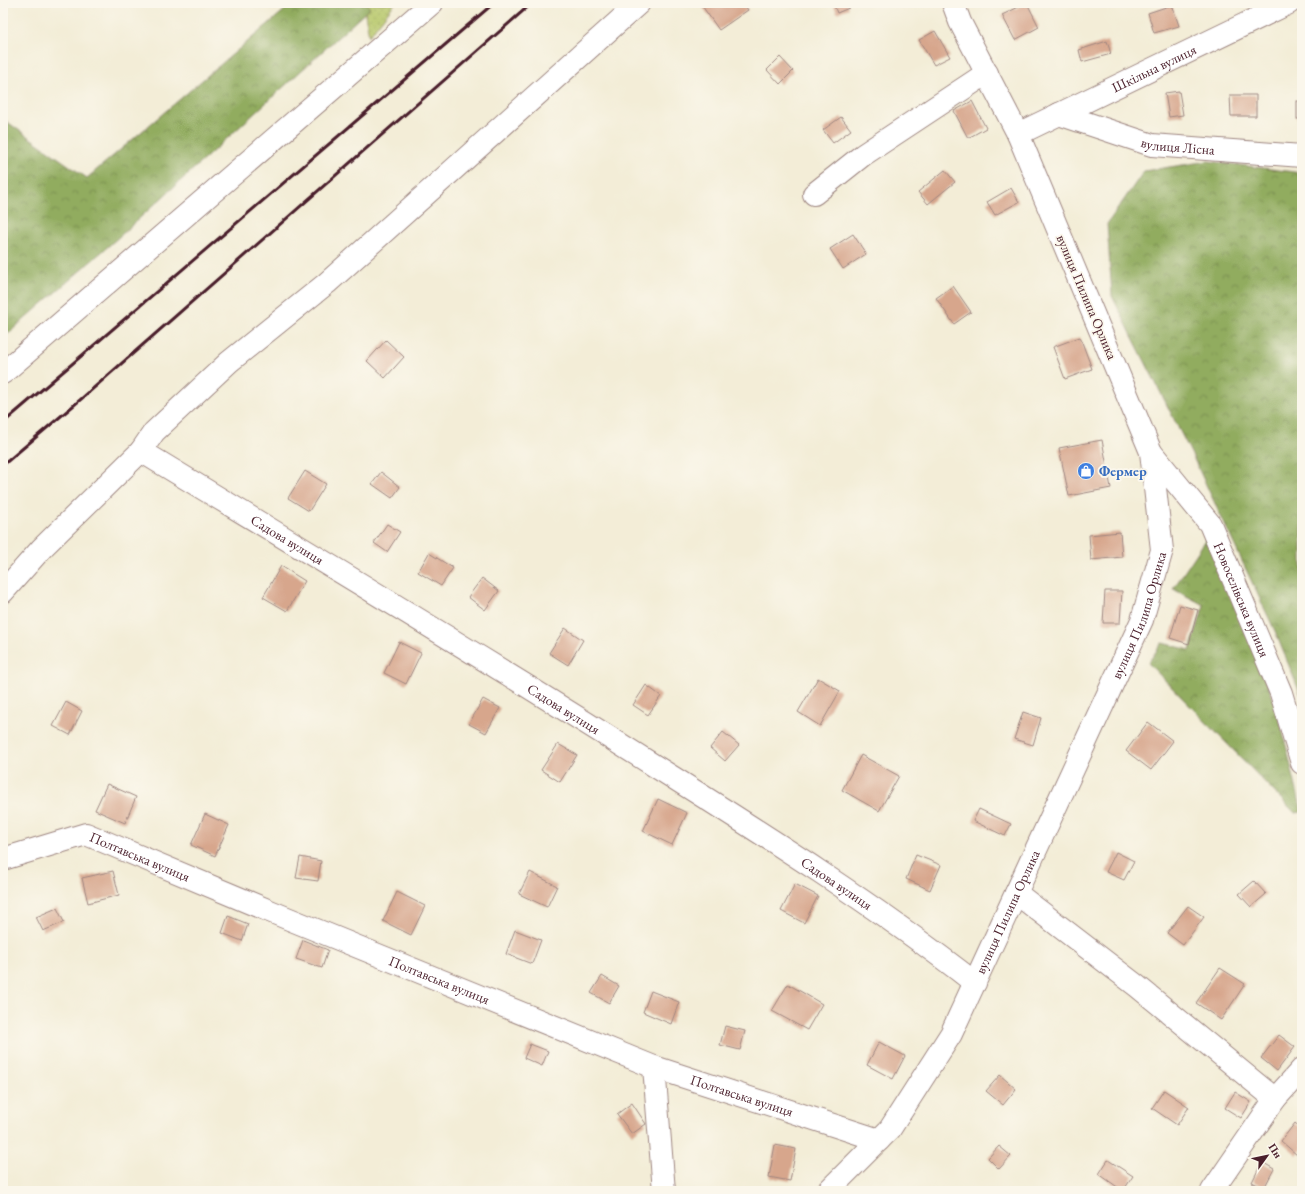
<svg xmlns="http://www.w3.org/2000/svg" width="1305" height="1194" font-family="'EB Garamond',serif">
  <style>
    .grass { fill: url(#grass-dots); stroke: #80744b }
    .forest { fill: url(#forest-crowns); stroke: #6e6645 }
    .building { fill: #d7a68c }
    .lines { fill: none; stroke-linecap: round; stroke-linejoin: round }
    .minor-casing { stroke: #9e8681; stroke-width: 24 }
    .minor { stroke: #fff; stroke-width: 22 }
    .rail { stroke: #4a1f2b; stroke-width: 3 }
    .labels { text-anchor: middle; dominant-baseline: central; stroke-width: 3.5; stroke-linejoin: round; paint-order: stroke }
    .street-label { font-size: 14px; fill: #4a1f2b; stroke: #fbf7ec }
    .shop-label { font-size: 14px; font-weight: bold; fill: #366cbe; stroke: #fbf7ec; text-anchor: start }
  </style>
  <defs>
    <pattern id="grass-dots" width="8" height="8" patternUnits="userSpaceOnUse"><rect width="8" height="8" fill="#b7c86b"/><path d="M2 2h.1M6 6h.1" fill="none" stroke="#9fab5d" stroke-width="1.8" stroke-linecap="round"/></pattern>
    <pattern id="forest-crowns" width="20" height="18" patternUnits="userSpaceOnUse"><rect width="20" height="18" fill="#91ac5f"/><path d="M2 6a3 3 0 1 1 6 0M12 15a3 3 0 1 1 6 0" fill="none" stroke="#788b4f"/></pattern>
  </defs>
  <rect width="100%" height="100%" fill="#fbf7ec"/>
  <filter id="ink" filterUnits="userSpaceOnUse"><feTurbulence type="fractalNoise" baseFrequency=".025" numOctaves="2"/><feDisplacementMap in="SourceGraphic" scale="8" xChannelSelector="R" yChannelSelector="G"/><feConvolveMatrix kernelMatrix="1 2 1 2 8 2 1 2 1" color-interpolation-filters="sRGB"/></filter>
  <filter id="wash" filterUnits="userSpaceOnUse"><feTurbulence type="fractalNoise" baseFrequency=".012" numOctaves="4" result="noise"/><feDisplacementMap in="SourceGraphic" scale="16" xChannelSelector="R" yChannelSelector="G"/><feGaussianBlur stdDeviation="0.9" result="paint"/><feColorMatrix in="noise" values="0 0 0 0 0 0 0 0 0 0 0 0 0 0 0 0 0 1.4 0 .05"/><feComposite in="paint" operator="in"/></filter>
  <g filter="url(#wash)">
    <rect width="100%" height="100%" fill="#f3edd7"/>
    <!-- grass -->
    <polygon class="grass" points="363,3 395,3 369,36"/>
    <!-- forest -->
    <g class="forest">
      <polygon points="293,3 366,3 370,8 120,236 3,338 3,119 87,178"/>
      <polygon points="1208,161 1302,173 1302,698 1275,631 1193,457 1112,296 1107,224 1144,171"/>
      <polygon points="1209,535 1277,708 1302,812 1295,813 1148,663 1162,643 1190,650 1204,605 1173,589"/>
    </g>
    <g id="blocks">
      <!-- building -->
      <g class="building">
        <polygon points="700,3 743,3 748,10 719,30"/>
        <polygon points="833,3 847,3 849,8 837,13"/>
        <polygon points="1027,3 1039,27 1015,40 1002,15"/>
        <polygon points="1172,5 1179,26 1154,33 1148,13"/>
        <polygon points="935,31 950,57 934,65 919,40"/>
        <polygon points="1107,41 1111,54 1082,62 1079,50"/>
        <polygon points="780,57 793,71 780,84 767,70"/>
        <polygon points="1179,91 1183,115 1169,117 1165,93"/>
        <polygon points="1230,95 1256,95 1256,116 1231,116"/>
        <polygon points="972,101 986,128 968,138 954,111"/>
        <rect x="1297" y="101" width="5" height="18"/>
        <polygon points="841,117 851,130 833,143 823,130"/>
        <polygon points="945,170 955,182 928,204 918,192"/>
        <polygon points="1011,188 1019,202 995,215 987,202"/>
        <polygon points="853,234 866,254 843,269 830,249"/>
        <polygon points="953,286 971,312 954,324 936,298"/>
        <polygon points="1080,337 1092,369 1065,379 1053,347"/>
        <polygon points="386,340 404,357 385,378 367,361"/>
        <polygon points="1102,440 1111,488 1069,496 1059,448"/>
        <polygon points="305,471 326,484 309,511 288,498"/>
        <polygon points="381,472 400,487 392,498 372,484"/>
        <polygon points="387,524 400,532 387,552 374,543"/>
        <polygon points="1120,532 1122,557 1091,560 1089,535"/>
        <polygon points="429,553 453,568 441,586 418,572"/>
        <polygon points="281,566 305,581 287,611 263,597"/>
        <polygon points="482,578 499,591 485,610 468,597"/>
        <polygon points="1105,591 1122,591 1120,623 1103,623"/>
        <polygon points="1180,605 1198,610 1189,644 1170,638"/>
        <polygon points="565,628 583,640 568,665 549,653"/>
        <polygon points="399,642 421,653 406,684 384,673"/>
        <polygon points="818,678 840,691 820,726 798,712"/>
        <polygon points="646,685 661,696 648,715 633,705"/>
        <polygon points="483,699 500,708 486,733 469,724"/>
        <polygon points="66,702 82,711 70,735 53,726"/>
        <polygon points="1023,712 1041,718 1033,745 1014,739"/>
        <polygon points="1148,722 1173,741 1151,770 1126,751"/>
        <polygon points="723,732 739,745 725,761 710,748"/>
        <polygon points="558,744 577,755 560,782 541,770"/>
        <polygon points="861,755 899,776 879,811 842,790"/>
        <polygon points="107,784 136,797 125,823 95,810"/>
        <polygon points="658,799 687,813 672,845 643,831"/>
        <polygon points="979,809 1011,824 1005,836 973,821"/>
        <polygon points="205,814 229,825 215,856 191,845"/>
        <polygon points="1116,852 1134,861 1124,880 1106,872"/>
        <polygon points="916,855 941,865 930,890 906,879"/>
        <polygon points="300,857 321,861 318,881 296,878"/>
        <polygon points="113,871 119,895 88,903 82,878"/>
        <polygon points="530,872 557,886 547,907 519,894"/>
        <polygon points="1254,881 1266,894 1251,907 1239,894"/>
        <polygon points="795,884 818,896 804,923 781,911"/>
        <polygon points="397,892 425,906 411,935 383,921"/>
        <polygon points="1188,906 1204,917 1183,945 1167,933"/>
        <polygon points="57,908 64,922 43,931 36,917"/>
        <polygon points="228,916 248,924 242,941 222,933"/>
        <polygon points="515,930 541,940 532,964 506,954"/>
        <polygon points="303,940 328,950 322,968 296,959"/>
        <polygon points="1220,968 1245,984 1221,1020 1196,1003"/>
        <polygon points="602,976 619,986 609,1003 591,993"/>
        <polygon points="788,984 822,1004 807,1030 772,1011"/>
        <polygon points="651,991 679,1002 671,1024 643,1012"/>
        <polygon points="725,1026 745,1031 740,1050 720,1045"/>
        <polygon points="1279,1035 1295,1047 1277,1071 1261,1058"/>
        <polygon points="879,1042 905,1056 893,1079 867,1065"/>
        <polygon points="530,1044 548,1051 542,1066 524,1058"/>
        <polygon points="1000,1075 1016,1089 1003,1105 986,1091"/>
        <polygon points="1164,1090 1189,1107 1177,1125 1152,1108"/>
        <polygon points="1235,1092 1251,1102 1241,1118 1225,1108"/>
        <polygon points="632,1103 646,1124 632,1134 617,1114"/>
        <polygon points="1295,1123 1302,1129 1302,1149 1297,1155 1281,1141"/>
        <polygon points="775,1145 796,1149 790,1181 769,1177"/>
        <polygon points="999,1146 1011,1156 999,1169 988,1158"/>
        <polygon points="1108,1160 1133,1176 1123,1191 1099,1174"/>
        <polygon points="1262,1162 1274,1169 1264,1188 1252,1182"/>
      </g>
    </g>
  </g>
  <g filter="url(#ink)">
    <use href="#blocks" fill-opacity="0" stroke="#9e8681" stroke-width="1"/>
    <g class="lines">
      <!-- minor casing -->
      <g class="minor-casing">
        <g id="minor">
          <path id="s1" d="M1059,114L1152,145L1302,156"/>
          <path id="s2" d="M1018,134L1289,3"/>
          <polyline points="814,194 863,155 987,73"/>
          <polyline points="3,373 432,3"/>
          <path id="s3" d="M141,451C314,556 488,660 658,768C766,836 874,904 975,983"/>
          <path id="s4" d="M1151,452L1210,524L1281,693L1302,763"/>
          <polyline points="3,592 42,548 141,451 154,432 229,362 327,283 639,3"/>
          <path id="s5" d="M3,859L86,834L272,912L654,1067L879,1140"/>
          <polyline points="1016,893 1137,986 1275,1099"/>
          <polyline points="654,1067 664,1191"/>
          <path id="s6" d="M828,1191L890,1129L951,1034L1142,620L1162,550L1151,452L1018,134L960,22L953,3"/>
          <polyline points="1212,1191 1275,1099 1302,1069"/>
        </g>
      </g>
      <!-- minor -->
      <use href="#minor" class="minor"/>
      <!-- rail -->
      <g class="rail">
        <polyline points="3,423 494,3"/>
        <polyline points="3,465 80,400 532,3"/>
      </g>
    </g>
  </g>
  <!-- icons -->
  <defs>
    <g id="shop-disc" transform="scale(0.9)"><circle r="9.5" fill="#3f7fe0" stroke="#fbf7ec"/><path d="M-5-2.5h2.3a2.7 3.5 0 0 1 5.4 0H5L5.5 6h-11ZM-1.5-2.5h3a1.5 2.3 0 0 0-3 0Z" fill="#fff"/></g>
  </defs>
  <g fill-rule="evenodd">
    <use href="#shop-disc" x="1086" y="471"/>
  </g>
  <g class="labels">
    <!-- street labels -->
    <g class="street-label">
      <text stroke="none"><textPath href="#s2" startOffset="151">Шкільна вулиця</textPath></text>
      <text stroke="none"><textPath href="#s1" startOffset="124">вулиця Лісна</textPath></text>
      <text transform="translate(1087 297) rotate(67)">вулиця Пилипа Орлика</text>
      <text stroke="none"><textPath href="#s3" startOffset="171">Садова вулиця</textPath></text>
      <text stroke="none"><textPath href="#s4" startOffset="175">Новоселівська вулиця</textPath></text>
      <text stroke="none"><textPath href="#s6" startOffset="660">вулиця Пилипа Орлика</textPath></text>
      <text stroke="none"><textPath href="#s3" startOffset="495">Садова вулиця</textPath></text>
      <text stroke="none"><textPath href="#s5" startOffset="145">Полтавська вулиця</textPath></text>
      <text stroke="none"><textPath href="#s3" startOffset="819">Садова вулиця</textPath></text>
      <text stroke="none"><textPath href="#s6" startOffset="335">вулиця Пилипа Орлика</textPath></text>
      <text stroke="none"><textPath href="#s5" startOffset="469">Полтавська вулиця</textPath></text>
      <text stroke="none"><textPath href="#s5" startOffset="793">Полтавська вулиця</textPath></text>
    </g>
    <!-- shop labels -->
    <g class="shop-label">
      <text x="1099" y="471">Фермер</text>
    </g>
  </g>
  <!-- margin -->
  <rect width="1305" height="1194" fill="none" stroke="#fbf7ec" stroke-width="16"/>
  <!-- north arrow -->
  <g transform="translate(1267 1156) rotate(57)" stroke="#fbf7ec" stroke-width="3" paint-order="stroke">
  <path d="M0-3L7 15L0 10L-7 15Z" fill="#4a1f2b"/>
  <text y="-6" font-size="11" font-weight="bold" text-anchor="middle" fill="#4a1f2b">Пн</text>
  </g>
</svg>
